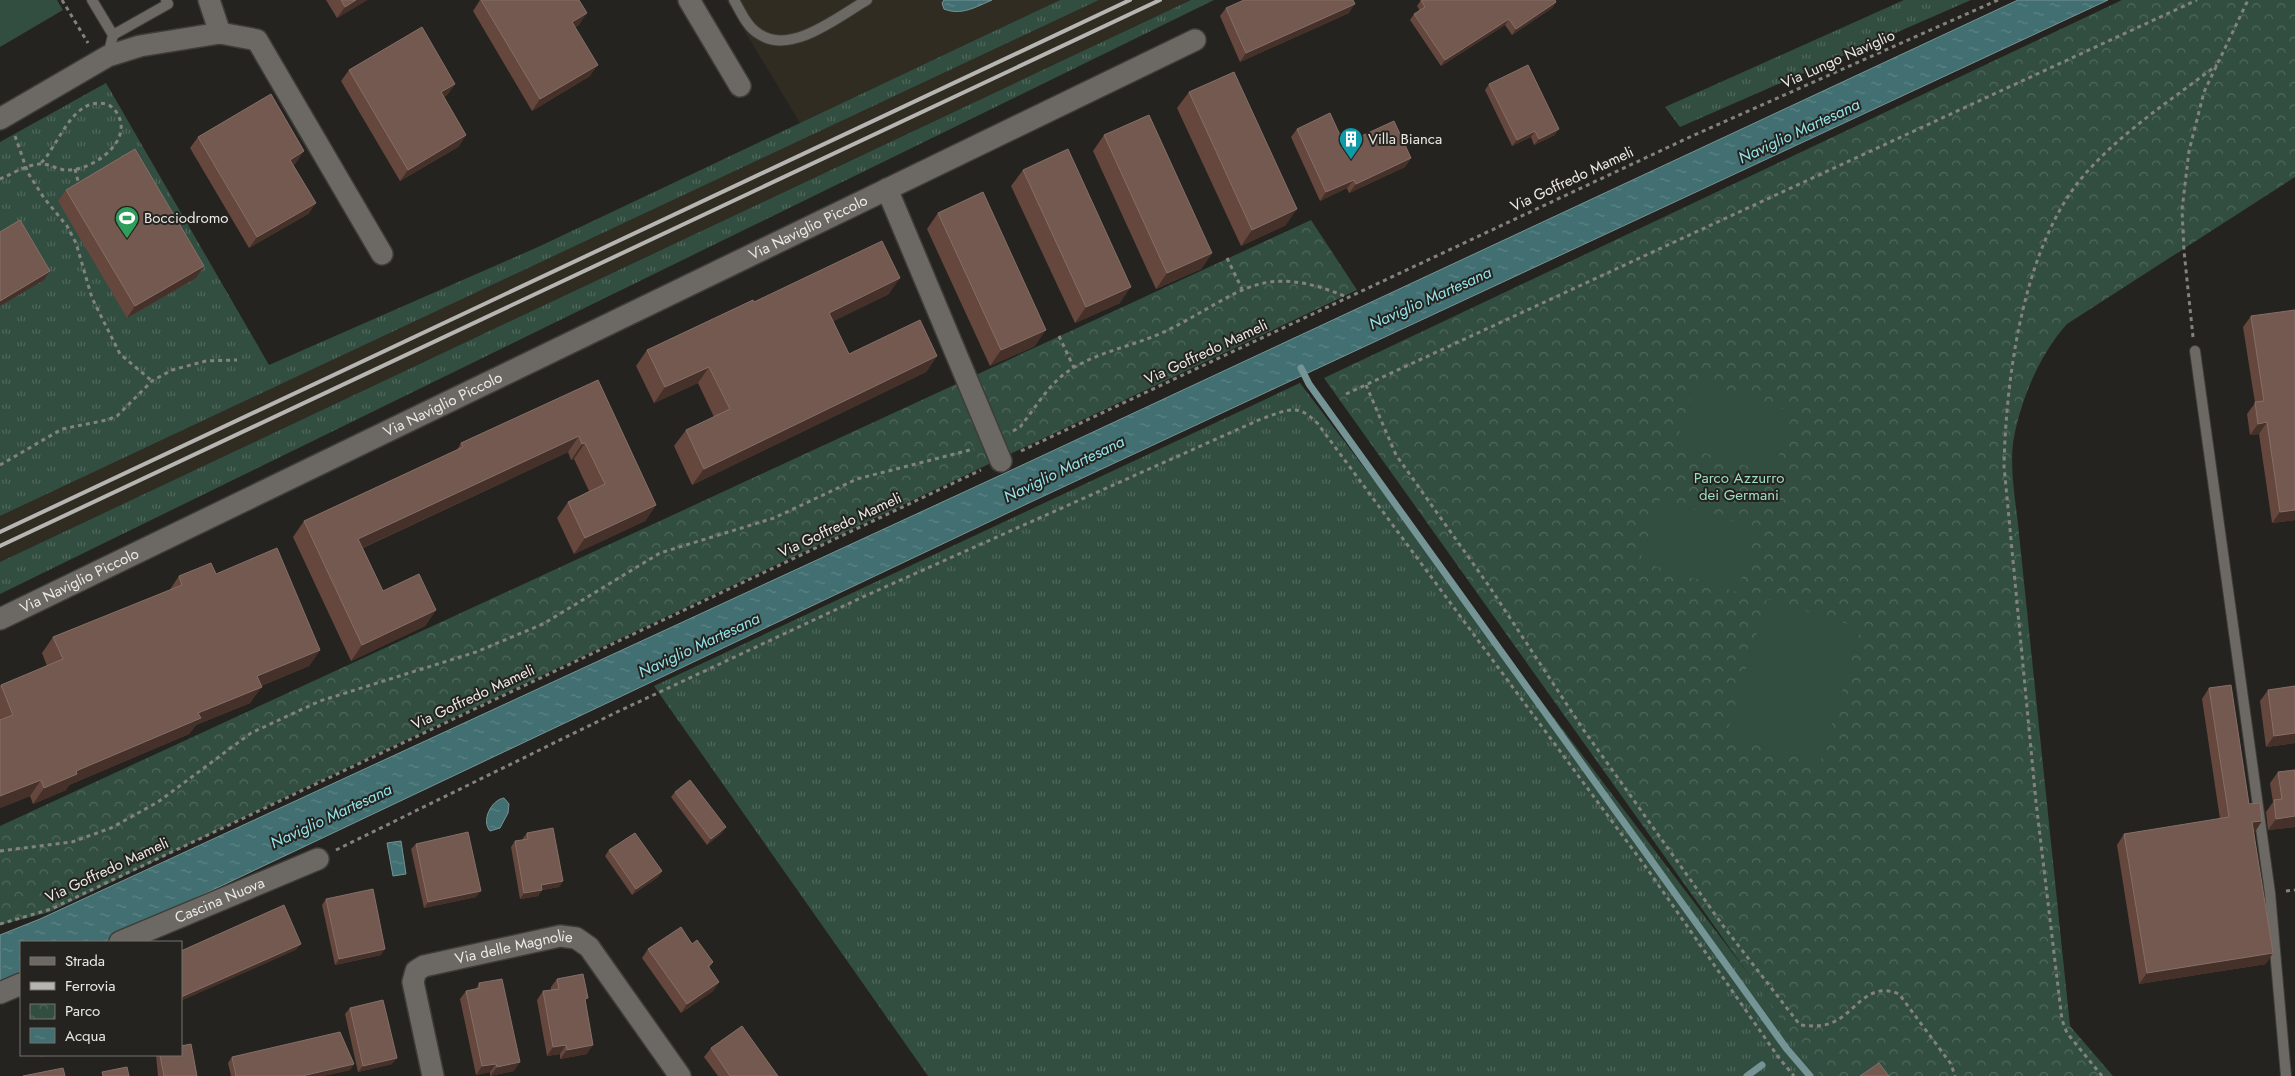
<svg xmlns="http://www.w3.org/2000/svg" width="2295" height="1076" font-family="Jost,sans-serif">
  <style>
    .built { fill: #302c22 }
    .grass { fill: url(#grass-tufts) }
    .park { fill: url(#park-crowns) }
    .garden { fill: #324e41 }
    .water { fill: url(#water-ripples); stroke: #759495 }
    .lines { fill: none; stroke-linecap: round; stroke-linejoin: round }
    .stream { stroke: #759495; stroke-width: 7 }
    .service-casing { stroke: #3f3d39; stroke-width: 12 }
    .minor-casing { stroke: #3f3d39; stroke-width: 24 }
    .path { stroke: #84827f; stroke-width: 3; stroke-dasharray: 4 4; stroke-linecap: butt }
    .service { stroke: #6c6964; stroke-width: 10 }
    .minor { stroke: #6c6964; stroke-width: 21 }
    .rail { stroke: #b7b5b2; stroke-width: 4 }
    .wall { fill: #65473d }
    .shaded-wall { fill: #453129 }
    .building { fill: #73594f; stroke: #866f67 }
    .labels { text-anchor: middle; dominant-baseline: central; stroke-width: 4; stroke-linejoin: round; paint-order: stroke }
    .street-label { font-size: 15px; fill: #ebe9e6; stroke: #25231f }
    .poi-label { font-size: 15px; fill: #ebe9e6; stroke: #25231f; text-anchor: start }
    .park-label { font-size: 15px; fill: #9cdfc1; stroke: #25231f }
    .water-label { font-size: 16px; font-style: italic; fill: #93e4ea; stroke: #25231f }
  </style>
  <defs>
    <pattern id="grass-tufts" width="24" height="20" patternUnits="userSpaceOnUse" patternTransform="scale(1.25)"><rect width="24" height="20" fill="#324e41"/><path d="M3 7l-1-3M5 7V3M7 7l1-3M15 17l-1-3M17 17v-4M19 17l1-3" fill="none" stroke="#50685c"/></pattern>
    <pattern id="park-crowns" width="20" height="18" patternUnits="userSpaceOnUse" patternTransform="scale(1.25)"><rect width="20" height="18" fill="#324e41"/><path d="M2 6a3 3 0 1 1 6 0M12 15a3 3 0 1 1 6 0" fill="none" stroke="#50685c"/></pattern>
    <pattern id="water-ripples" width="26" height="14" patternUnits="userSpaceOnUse" patternTransform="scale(1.25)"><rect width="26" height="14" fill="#426f72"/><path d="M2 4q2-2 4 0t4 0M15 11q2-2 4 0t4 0" fill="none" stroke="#5d8486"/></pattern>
  </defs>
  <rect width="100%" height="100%" fill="#25231f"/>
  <!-- built -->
  <g class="built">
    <polygon points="726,0 1060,0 800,123"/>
    <polygon points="1099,0 1191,0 0,562 0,516"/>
  </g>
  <!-- grass -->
  <g class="grass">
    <polygon points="1060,0 1099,0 0,516 0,142 106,83 269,365 538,247"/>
    <polygon points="1191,0 1214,0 0,594 0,562"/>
    <polygon points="1904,0 1971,0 1680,127 1665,107"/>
    <polygon points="1300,383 1826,1076 928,1076 654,686"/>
  </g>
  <!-- park -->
  <g class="park">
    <path d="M2122,0H2295V177L2067,324C2039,355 2020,401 2013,443C2010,469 2015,498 2018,524L2070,1026L2113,1076H1821L1324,378Z"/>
    <polygon points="1311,220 1357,290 300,790 50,912 0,925 0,826"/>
  </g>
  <!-- garden -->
  <g class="garden">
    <polygon points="0,0 57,0 63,10 0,47"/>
    <polygon points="1696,381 1793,412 1773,474 1676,444"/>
    <polygon points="1660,499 1757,529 1737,592 1640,561"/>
    <polygon points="1767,599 1861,628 1820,764 1726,736"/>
  </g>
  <!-- water -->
  <g class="water">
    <path d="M944,0H992C976,7 961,16 944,9L942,3Z"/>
    <polygon points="2018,0 2108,0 1033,501 103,942 21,942 21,977 0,985 0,935 40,919 1016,468"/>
    <path d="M504,798L509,804L508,813L500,828L490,831C481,821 491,800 504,798Z"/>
    <polygon points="401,841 406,874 393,876 387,843"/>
  </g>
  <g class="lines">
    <!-- stream -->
    <g class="stream">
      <polyline points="1301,368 1309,384 1786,1048 1810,1076"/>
      <polyline points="1747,1076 1762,1065"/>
    </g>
    <!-- service casing -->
    <g class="service-casing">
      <g id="service">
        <polyline points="92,0 113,35 108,56"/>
        <path d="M734,0C741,12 747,27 759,34C791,56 839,16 867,0"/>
        <polyline points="113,35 168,4 166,0"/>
        <polyline points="2195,351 2270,893 2286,1076"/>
      </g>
    </g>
    <!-- minor casing -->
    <g class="minor-casing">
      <g id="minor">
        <polyline points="209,0 220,33"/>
        <polyline points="689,0 740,86"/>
        <polyline points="0,119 108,56 140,46 220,33 257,40 382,254"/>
        <polyline points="887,189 1001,461"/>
        <path id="s1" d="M0,619L1195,40"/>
        <path id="s2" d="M120,942L318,859"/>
        <polyline points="0,993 21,984"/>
        <path id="s3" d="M433,1076L413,982L416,971L424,966L560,936L576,938L589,947L680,1076"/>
      </g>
    </g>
    <!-- path -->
    <g class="path">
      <polyline points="62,0 88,43"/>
      <polyline points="15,136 28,173 44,198 67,226 76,243 92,298 120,354 152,381"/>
      <polyline points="75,169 79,185"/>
      <path d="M0,179C12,174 26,165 39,164C48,163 56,169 65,170C87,172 124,149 121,124C120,116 114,106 106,104C72,96 59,146 40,164"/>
      <polyline points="1227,258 1242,289"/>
      <polyline points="1059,336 1074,368"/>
      <polyline points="2193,337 2184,251 2182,210 2189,151 2204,92 2248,0"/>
      <path d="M1366,385L1396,455L1489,586L1583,729L1724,927L1800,1025C1811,1026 1821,1027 1831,1023C1854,1015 1867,980 1899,994L1951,1064L1955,1076"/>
      <polyline points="1346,394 2197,0"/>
      <path d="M1013,431L1020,427C1034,410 1048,385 1067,372C1097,351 1136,346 1168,330C1242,293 1260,261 1347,297"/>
      <polyline points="1021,451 1692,136 1998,0"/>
      <polyline points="0,465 62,429 107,420 117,416 152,381 172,370 206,361 237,360"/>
      <path d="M336,850L617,712L865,596L1261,419C1288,410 1297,402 1318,424L1648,870L1779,1058L1794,1076"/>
      <polyline points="0,851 72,842 111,828 158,802 251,733 320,701 476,652 543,624 660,553 774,518 857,479 974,449"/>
      <polyline points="2286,891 2295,890"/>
      <polyline points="0,924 51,909 981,470"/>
      <path d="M2102,1076L2067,1033L2062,1020L2036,802L2004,466C2006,377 2023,251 2080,180C2118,134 2170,101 2217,65"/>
    </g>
    <!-- service -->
    <use href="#service" class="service"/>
    <!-- minor -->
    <use href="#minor" class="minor"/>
    <!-- rail -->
    <g class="rail">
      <polyline points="0,532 1130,0"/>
      <polyline points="0,546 1160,0"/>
    </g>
  </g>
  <!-- wall -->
  <g class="wall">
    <polygon points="326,0 367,0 337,18"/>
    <polygon points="480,0 579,0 579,25 575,27 590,76 532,111 473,11"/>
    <polygon points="1421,0 1556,2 1552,8 1512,35 1505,25 1441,66 1410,20 1414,14 1420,11 1417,6"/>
    <polygon points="1226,8 1349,13 1240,62 1220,16"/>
    <polygon points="349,70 455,84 447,95 444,97 466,135 458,147 400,181 341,81"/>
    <polygon points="1489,84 1555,135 1534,145 1531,137 1512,146 1485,90"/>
    <polygon points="1189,92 1286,225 1241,246 1177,108"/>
    <polygon points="1297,129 1344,144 1411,158 1405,167 1349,193 1347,188 1320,201 1291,137"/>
    <polygon points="1104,135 1212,253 1201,269 1156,289 1093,151"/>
    <polygon points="198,137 296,163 293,165 316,203 308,214 249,248 190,148"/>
    <polygon points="1023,170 1120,303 1075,323 1011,186"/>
    <polygon points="66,190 204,266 196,278 127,318 58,201"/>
    <polygon points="938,213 1035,346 990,366 927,229"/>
    <polygon points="889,294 833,321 849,354 937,356 926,372 692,485 674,446 686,430 714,417 698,383 654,403 636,366 647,350 754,302"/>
    <polygon points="2251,316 2295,520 2272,523 2259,434 2250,435 2247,414 2255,403 2243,327"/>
    <polygon points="598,380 656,505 645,521 574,554 557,518 568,502 589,491 574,459 571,460 568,452 363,548 383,591 436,610 425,626 351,661 293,537 304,521 457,450 461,443"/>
    <polygon points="216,574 320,650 309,666 261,686 250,703 196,725 189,734 69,785 66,790 33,804 30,796 0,808 0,686 1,685 47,666 42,653 53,637 169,591 179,576"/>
    <polygon points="2209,688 2249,804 2255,832 2254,832 2266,964 2139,984 2117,845 2124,834 2220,819 2202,699"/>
    <polygon points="2268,690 2295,743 2266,747 2260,701"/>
    <polygon points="2295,770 2295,827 2268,830 2266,812 2273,802 2270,783 2278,772"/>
    <polygon points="675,792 722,833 707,845 671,797"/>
    <polygon points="527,833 563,881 559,887 542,890 538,896 520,899 511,847 515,841 523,840 523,838"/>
    <polygon points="416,844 476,897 424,908 411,849"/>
    <polygon points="609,850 662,871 658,877 632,895 605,856"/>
    <polygon points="326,899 381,955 335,965 322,905"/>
    <polygon points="692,944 713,962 709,968 719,982 713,991 681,1013 642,958 648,949"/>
    <polygon points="557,979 585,1002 587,1054 560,1059 560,1054 547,1056 537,1000 543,991 551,990 551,987"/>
    <polygon points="479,983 514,1071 490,1076 490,1072 476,1075 460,999 466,991 476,989"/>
    <polygon points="350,1008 392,1064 358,1072 345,1014"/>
    <polygon points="711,1048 778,1076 718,1076 704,1057"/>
    <polygon points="156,1055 181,1055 197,1076 158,1076"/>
    <polygon points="232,1057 354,1064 350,1070 323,1076 231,1076 228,1063"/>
  </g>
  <!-- shaded-wall -->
  <g class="shaded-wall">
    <polygon points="356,0 367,0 337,18 345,7"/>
    <polygon points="1556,2 1552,8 1512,35 1516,29"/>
    <polygon points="1355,4 1349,13 1240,62 1246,53"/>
    <polygon points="587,13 579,25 564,33 572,22"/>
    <polygon points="1509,19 1505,25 1441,66 1445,60"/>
    <polygon points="598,65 590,76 532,111 540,99"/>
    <polygon points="455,84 447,95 433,104 441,92"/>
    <polygon points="1559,129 1555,135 1534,145 1539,139"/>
    <polygon points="1535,131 1531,137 1512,146 1517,140"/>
    <polygon points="466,135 458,147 400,181 408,170"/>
    <polygon points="304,151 296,163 282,171 290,160"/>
    <polygon points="1411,158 1405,167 1349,193 1356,184"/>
    <polygon points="1354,180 1347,188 1320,201 1326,192"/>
    <polygon points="316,203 308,214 249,248 257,237"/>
    <polygon points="1297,209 1286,225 1241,246 1252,230"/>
    <polygon points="1212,253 1201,269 1156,289 1167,273"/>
    <polygon points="204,266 196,278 127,318 135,306"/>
    <polygon points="50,271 44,280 0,306 0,301"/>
    <polygon points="900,278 889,294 818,329 829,313"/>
    <polygon points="1131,287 1120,303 1075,323 1086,307"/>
    <polygon points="1046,330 1035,346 990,366 1001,350"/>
    <polygon points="937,356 926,372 692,485 704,469"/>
    <polygon points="709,367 698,383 654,403 665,387"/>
    <polygon points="2267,422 2259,434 2250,435 2258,424"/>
    <polygon points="579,436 568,452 347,555 358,539"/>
    <polygon points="585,443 574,459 571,460 582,444"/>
    <polygon points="656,505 645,521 574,554 585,538"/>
    <polygon points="2295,510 2295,520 2272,523 2280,512"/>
    <polygon points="436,610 425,626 351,661 362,645"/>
    <polygon points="320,650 309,666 246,692 257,676"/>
    <polygon points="262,687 250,703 196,725 189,734 69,785 66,790 33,804 44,788 76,771 198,713"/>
    <polygon points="2295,733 2295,743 2266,747 2274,736"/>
    <polygon points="41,780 30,796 0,808 0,796"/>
    <polygon points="2295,816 2295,827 2268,830 2276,819"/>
    <polygon points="2262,821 2255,832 2244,833 2252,822"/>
    <polygon points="726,827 722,833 707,845 711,839"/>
    <polygon points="662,871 658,877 632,895 636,889"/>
    <polygon points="563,881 559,887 537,891 541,885"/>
    <polygon points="542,890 538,896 520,899 524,893"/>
    <polygon points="481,891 476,897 424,908 428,902"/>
    <polygon points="301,944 296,950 181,1001 181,997"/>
    <polygon points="385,949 381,955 335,965 339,959"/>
    <polygon points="2273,953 2266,964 2139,984 2147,973"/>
    <polygon points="719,982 713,991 681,1013 687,1004"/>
    <polygon points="566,1045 560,1054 547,1056 553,1047"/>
    <polygon points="593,1045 587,1054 560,1059 567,1050"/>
    <polygon points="42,1055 52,1055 40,1057"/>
    <polygon points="397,1058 392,1064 358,1072 363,1066"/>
    <polygon points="520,1062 514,1071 490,1076 497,1067"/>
    <polygon points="354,1064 350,1070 323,1076 302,1076"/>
    <polygon points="496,1064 490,1072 476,1075 482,1066"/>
  </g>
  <!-- building -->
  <g class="building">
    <polygon points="341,0 356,0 345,7"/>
    <polygon points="481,0 579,0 587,13 572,22 598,65 540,99"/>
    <polygon points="1244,0 1353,0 1355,4 1246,53 1226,8"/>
    <polygon points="1421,0 1555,0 1556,2 1516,29 1509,19 1445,60 1414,14 1425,7"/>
    <polygon points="422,27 455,84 441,92 466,135 408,170 349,70"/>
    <polygon points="1528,65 1559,129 1539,139 1535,131 1517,140 1489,84"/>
    <polygon points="1234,72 1297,209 1252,230 1189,92"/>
    <polygon points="271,94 304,151 290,160 316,203 257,237 198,137"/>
    <polygon points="1330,113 1344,144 1394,121 1411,158 1356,184 1354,180 1326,192 1297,129"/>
    <polygon points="1149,115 1212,253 1167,273 1104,135"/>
    <polygon points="135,149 204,266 135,306 66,190"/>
    <polygon points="1068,149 1131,287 1086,307 1023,170"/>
    <polygon points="983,192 1046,330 1001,350 938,213"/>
    <polygon points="20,220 50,271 0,301 0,232"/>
    <polygon points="882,241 900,278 829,313 849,354 920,320 937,356 704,469 686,430 730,409 709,367 665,387 647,350 753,300 754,302"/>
    <polygon points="2295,310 2295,510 2280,512 2267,422 2258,424 2255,402 2264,401 2251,316"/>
    <polygon points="598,380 656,505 585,538 568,502 605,484 585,443 582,444 579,436 358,539 383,591 419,574 436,610 362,645 304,521 463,447 461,443"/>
    <polygon points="277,548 320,650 257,676 262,687 198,713 201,718 76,771 77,774 44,788 41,780 0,796 0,720 13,715 1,685 63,659 53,637 182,585 179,576 211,563 216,574"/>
    <polygon points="2231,685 2249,804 2260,803 2262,821 2252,822 2273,953 2147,973 2124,834 2229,817 2209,688"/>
    <polygon points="2295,686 2295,733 2274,736 2268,690"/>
    <polygon points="2295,770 2295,816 2276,819 2274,800 2282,799 2278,772"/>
    <polygon points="690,780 726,827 711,839 675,792"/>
    <polygon points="553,828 563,881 541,885 542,890 524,893 515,841 528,839 527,833"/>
    <polygon points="468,832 481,891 428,902 416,844"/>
    <polygon points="635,833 662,871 636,889 609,850"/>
    <polygon points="373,889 385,949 339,959 326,899"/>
    <polygon points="284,905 301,944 181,997 181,951"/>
    <polygon points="681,927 692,944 697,940 713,962 708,966 719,982 687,1004 648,949"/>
    <polygon points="583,974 588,998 585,999 593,1045 567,1050 566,1045 553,1047 543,991 559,989 557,979"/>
    <polygon points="502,979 520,1062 497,1067 496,1064 482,1066 466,991 480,988 479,983"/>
    <polygon points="383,1000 397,1058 363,1066 350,1008"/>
    <polygon points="742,1026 778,1076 730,1076 711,1048"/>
    <polygon points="340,1032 354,1064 302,1076 236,1076 232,1057"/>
    <polygon points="191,1044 197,1076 164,1076 160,1055 181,1055 181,1046"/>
    <polygon points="1879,1063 1889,1076 1860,1076"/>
    <polygon points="127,1067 129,1076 103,1076 102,1072"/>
    <polygon points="63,1068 65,1076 23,1076"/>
  </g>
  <!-- icons -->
  <defs>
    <g id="building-pin" transform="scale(1.25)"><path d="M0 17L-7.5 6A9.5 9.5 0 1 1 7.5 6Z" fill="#0f9aa8" stroke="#25231f"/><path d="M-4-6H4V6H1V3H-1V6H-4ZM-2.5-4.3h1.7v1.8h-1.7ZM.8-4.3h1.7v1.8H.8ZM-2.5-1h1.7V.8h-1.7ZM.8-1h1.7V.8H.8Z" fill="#fff"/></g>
    <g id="stadium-pin" transform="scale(1.25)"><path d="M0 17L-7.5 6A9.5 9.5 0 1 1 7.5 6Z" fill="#2e9e5b" stroke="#25231f"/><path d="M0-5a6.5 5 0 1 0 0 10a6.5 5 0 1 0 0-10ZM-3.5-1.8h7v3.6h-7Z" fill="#fff"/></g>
  </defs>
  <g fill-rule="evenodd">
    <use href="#building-pin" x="1351" y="139"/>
    <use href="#stadium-pin" x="127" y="218"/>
  </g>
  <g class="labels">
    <!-- street labels -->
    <g class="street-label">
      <text transform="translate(1838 59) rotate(-24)">Via Lungo Naviglio</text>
      <text transform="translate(1572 179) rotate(-25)">Via Goffredo Mameli</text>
      <text stroke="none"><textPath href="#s1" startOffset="898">Via Naviglio Piccolo</textPath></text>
      <text transform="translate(1206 352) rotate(-25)">Via Goffredo Mameli</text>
      <text stroke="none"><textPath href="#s1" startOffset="492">Via Naviglio Piccolo</textPath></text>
      <text transform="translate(840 525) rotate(-25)">Via Goffredo Mameli</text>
      <text stroke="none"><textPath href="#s1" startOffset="88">Via Naviglio Piccolo</textPath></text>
      <text transform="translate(473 697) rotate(-25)">Via Goffredo Mameli</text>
      <text transform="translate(107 870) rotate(-25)">Via Goffredo Mameli</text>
      <text stroke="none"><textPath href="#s2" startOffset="108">Cascina Nuova</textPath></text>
      <text stroke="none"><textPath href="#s3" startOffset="209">Via delle Magnolie</textPath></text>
    </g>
    <!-- poi labels -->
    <g class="poi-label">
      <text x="1368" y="139">Villa Bianca</text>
      <text x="144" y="218">Bocciodromo</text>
    </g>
    <!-- park labels -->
    <g class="park-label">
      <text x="1739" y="478">Parco Azzurro<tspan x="1739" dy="17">dei Germani</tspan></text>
    </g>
    <!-- water labels -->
    <g class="water-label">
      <text transform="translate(1799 131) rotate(-25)">Naviglio Martesana</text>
      <text transform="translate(1430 298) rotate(-24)">Naviglio Martesana</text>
      <text transform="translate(1064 469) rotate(-26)">Naviglio Martesana</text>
      <text transform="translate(699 645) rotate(-25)">Naviglio Martesana</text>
      <text transform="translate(331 816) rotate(-25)">Naviglio Martesana</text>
    </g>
  </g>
  <!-- legend -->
  <rect x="20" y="941" width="162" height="115" fill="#25231f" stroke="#74726f"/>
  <rect x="30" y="957" width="25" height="8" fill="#6c6964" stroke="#74726f"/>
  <text x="65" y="966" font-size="15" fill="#ebe9e6">Strada</text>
  <rect x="30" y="982" width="25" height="8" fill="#b7b5b2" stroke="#74726f"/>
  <text x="65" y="991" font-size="15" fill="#ebe9e6">Ferrovia</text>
  <rect x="30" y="1004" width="25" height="15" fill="url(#park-crowns)" stroke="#74726f"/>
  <text x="65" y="1016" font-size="15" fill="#ebe9e6">Parco</text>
  <rect x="30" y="1028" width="25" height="15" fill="url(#water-ripples)" stroke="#74726f"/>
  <text x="65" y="1041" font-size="15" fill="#ebe9e6">Acqua</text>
</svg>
